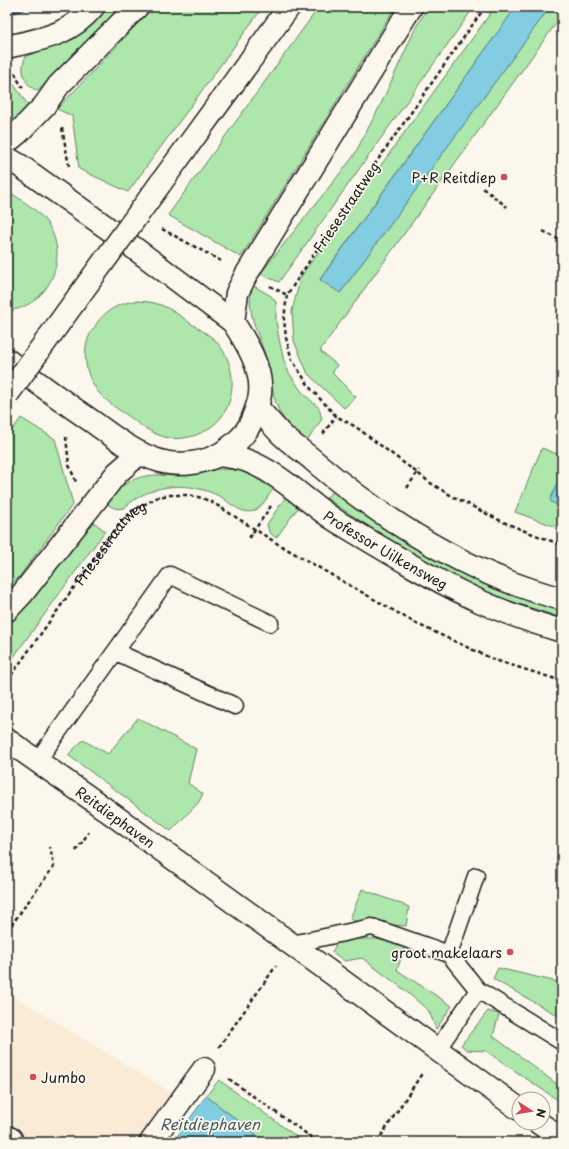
<svg xmlns="http://www.w3.org/2000/svg" width="569" height="1149" font-family="'Playpen Sans',sans-serif">
  <style>
    .built { fill: #faebd7 }
    .green { fill: #aee7ab; stroke: #658264 }
    .water { fill: #83cde3; stroke: #5a8693 }
    .lines { fill: none; stroke-linecap: round; stroke-linejoin: round }
    .stream { stroke: #5a8693; stroke-width: 9 }
    .lane-casing { stroke: #1c1c1c; stroke-width: 19 }
    .street-casing { stroke: #1c1c1c; stroke-width: 25 }
    .secondary-casing { stroke: #1c1c1c; stroke-width: 25 }
    .primary-casing { stroke: #1c1c1c; stroke-width: 25 }
    .path { stroke: #1c1c1c; stroke-width: 2.5; stroke-dasharray: 4 3; stroke-linecap: butt }
    .lane { stroke: #fbf7ec; stroke-width: 16 }
    .street { stroke: #fbf7ec; stroke-width: 22 }
    .secondary { stroke: #fbf7ec; stroke-width: 22 }
    .primary { stroke: #fbf7ec; stroke-width: 22 }
    .primary-bridge-casing { stroke: #1c1c1c; stroke-width: 25; stroke-linecap: butt }
    .primary-bridge { stroke: #fbf7ec; stroke-width: 22 }
    .poi-dot { fill: #d1495b; stroke: #fbf7ec; stroke-width: 1.5 }
    .labels { text-anchor: middle; dominant-baseline: central; stroke-width: 3.5; stroke-linejoin: round; paint-order: stroke }
    .poi-label { font-size: 14px; fill: #1c1c1c; stroke: #fbf7ec; text-anchor: end }
    .street-label { font-size: 14px; fill: #1c1c1c; stroke: #fbf7ec }
    .water-label { font-size: 15px; font-style: italic; fill: #405a62; stroke: #fbf7ec }
  </style>
  <rect width="100%" height="100%" fill="#fbf7ec"/>
  <filter id="ink" filterUnits="userSpaceOnUse"><feTurbulence type="fractalNoise" baseFrequency=".025" numOctaves="2"/><feDisplacementMap in="SourceGraphic" scale="8" xChannelSelector="R" yChannelSelector="G"/><feConvolveMatrix kernelMatrix="1 2 1 2 8 2 1 2 1" color-interpolation-filters="sRGB"/></filter>
  <g filter="url(#ink)">
    <!-- built -->
    <polygon class="built" points="7,992 174,1094 143,1142 7,1142"/>
    <!-- green -->
    <g class="green">
      <path d="M108,7H124L94,38L70,57L38,91C24,86 19,69 26,56C61,44 84,38 108,7Z"/>
      <polygon points="151,7 263,7 128,192 79,169 72,116 57,109 118,45"/>
      <polygon points="319,7 395,7 241,257 168,215"/>
      <polygon points="428,7 474,7 279,282 260,274 353,157 381,104 416,27"/>
      <polygon points="495,7 516,7 320,279 341,292 550,7 562,7 562,15 321,349 321,352 337,365 333,372 333,374 356,397 344,408 308,374 294,341 292,311 301,276"/>
      <polygon points="7,75 28,105 17,118 7,124"/>
      <path d="M7,190C20,200 38,209 47,223C71,257 49,307 7,311Z"/>
      <path d="M252,285L271,296L276,302V320L279,339L284,361L289,373L302,392L319,408L322,419L307,441C297,434 286,424 280,413C272,397 272,381 268,365C261,335 245,318 252,285Z"/>
      <path d="M138,301C162,302 171,309 190,323C198,328 208,334 215,340C231,357 236,380 229,402C224,418 212,429 196,435C167,445 149,432 127,415C119,410 110,404 103,397C88,383 81,358 88,339C89,335 92,331 94,328C103,311 120,302 138,301Z"/>
      <polygon points="21,418 55,439 73,504 19,577 7,589 7,437"/>
      <polygon points="542,448 562,456 562,529 515,512"/>
      <path d="M216,469C242,469 252,472 274,488C269,494 262,508 254,511C242,515 230,503 221,497C188,480 151,483 124,508C115,510 111,507 105,502C118,487 133,476 155,475C162,475 169,476 176,476C190,476 203,472 216,469Z"/>
      <polygon points="333,491 562,605 562,618 475,590 422,562 326,498"/>
      <polygon points="287,497 300,505 276,538 269,532 267,524 285,498"/>
      <polygon points="91,520 105,531 7,666 7,624 29,601"/>
      <polygon points="138,718 196,749 188,783 203,794 198,803 171,831 68,755 83,740 108,754"/>
      <polygon points="362,889 409,907 406,926 358,922 350,919"/>
      <polygon points="339,939 376,939 405,946 397,970 452,1006 436,1029 429,1011 402,988 362,958 345,961 332,952"/>
      <polygon points="498,968 562,983 562,1018 493,979"/>
      <polygon points="488,1011 499,1014 493,1036 562,1088 562,1103 486,1051 467,1050 461,1045"/>
      <polygon points="219,1080 304,1142 266,1142 206,1096"/>
    </g>
    <!-- water -->
    <g class="water">
      <polygon points="516,7 550,7 340,293 320,280"/>
      <polygon points="562,473 562,507 551,502 550,500"/>
      <polygon points="206,1096 266,1142 173,1142"/>
    </g>
    <g class="lines">
      <!-- stream -->
      <polyline class="stream" points="7,11 21,7"/>
      <!-- lane casing -->
      <g class="lane-casing">
        <g id="lane">
          <polyline points="116,652 235,706"/>
          <polyline points="38,760 170,575 270,623"/>
          <polyline points="292,944 372,927 449,954 478,990 562,1042"/>
          <polyline points="449,954 476,876"/>
          <polyline points="437,1050 478,990"/>
        </g>
      </g>
      <!-- street casing -->
      <g class="street-casing">
        <g id="street">
          <path d="M7,47C41,39 69,36 93,7"/>
          <path id="s2" d="M7,740L87,796L519,1109"/>
          <polyline points="539,1123 562,1139"/>
          <polyline points="7,1137 11,1139 9,1142"/>
          <polyline points="151,1142 204,1069"/>
        </g>
      </g>
      <!-- secondary casing -->
      <g class="secondary-casing">
        <g id="secondary">
          <path d="M7,158L19,165L106,227L233,322C246,342 263,369 260,394C259,404 255,412 252,420C246,435 235,444 222,453C205,463 180,467 160,461C135,454 114,437 93,422C64,402 35,381 7,360"/>
          <path d="M257,407C265,416 273,426 281,434C291,444 304,452 314,461C386,522 470,575 562,599"/>
          <path id="s3" d="M218,455C226,456 236,457 245,460C281,473 306,502 338,522C383,549 427,576 473,598C502,612 532,622 562,631"/>
        </g>
      </g>
      <!-- primary casing -->
      <g class="primary-casing">
        <g id="primary">
          <polyline points="7,142 18,133 44,106 59,85 137,7"/>
          <polyline points="160,184 289,7"/>
          <polyline points="233,322 237,293 246,275 411,7"/>
          <polyline points="7,610 22,594 117,473 140,453"/>
        </g>
      </g>
      <!-- path -->
      <g class="path">
        <polyline points="485,7 347,204 287,295 284,319 286,338 292,360 311,389 336,416 356,427 432,484 452,496 501,521 525,531 562,545"/>
        <polyline points="15,73 18,80 23,88"/>
        <polyline points="62,128 69,166"/>
        <polyline points="483,188 507,207"/>
        <polyline points="162,229 223,262"/>
        <polyline points="543,231 562,241"/>
        <polyline points="270,286 287,295"/>
        <polyline points="323,434 336,416"/>
        <polyline points="66,437 69,465 76,482"/>
        <polyline points="407,488 419,470"/>
        <polyline points="249,538 271,506"/>
        <path id="s1" d="M7,681L120,523L132,511L158,497L170,495H189L202,498L215,504L278,544L417,624L495,660L562,681"/>
        <polyline points="76,851 89,832"/>
        <polyline points="7,931 54,866 50,847"/>
        <polyline points="219,1047 276,966"/>
        <polyline points="229,1079 318,1142"/>
        <polyline points="377,1142 423,1072"/>
      </g>
      <!-- lane -->
      <use href="#lane" class="lane"/>
      <!-- street -->
      <use href="#street" class="street"/>
      <!-- secondary -->
      <use href="#secondary" class="secondary"/>
      <!-- primary -->
      <use href="#primary" class="primary"/>
      <!-- primary-bridge casing -->
      <g class="primary-bridge-casing">
        <polyline id="primary-bridge" points="7,395 160,184"/>
      </g>
      <!-- primary-bridge -->
      <use href="#primary-bridge" class="primary-bridge"/>
    </g>
  </g>
  <!-- markers -->
  <g class="poi-dot">
    <circle cx="504" cy="177" r="4"/>
    <circle cx="510" cy="952" r="4"/>
    <circle cx="33" cy="1077" r="4"/>
  </g>
  <g class="labels">
    <!-- poi labels -->
    <g class="poi-label">
      <text x="496" y="177">P+R Reitdiep</text>
      <text x="502" y="952">groot makelaars</text>
      <text x="41" y="1077" text-anchor="start">Jumbo</text>
    </g>
    <!-- street labels -->
    <g class="street-label">
      <text transform="translate(346 207) rotate(-56)">Friesestraatweg</text>
      <text stroke="none"><textPath href="#s1" startOffset="173">Friesestraatweg</textPath></text>
      <text stroke="none"><textPath href="#s3" startOffset="195">Professor Uilkensweg</textPath></text>
      <text stroke="none"><textPath href="#s2" startOffset="133">Reitdiephaven</textPath></text>
    </g>
    <!-- water labels -->
    <g class="water-label">
      <text x="210" y="1123">Reitdiephaven</text>
    </g>
  </g>
  <!-- margin -->
  <rect width="569" height="1149" fill="none" stroke="#fbf7ec" stroke-width="24"/>
  <rect x="12" y="12" width="545" height="1125" fill="none" stroke="#1c1c1c" stroke-width="1.5" filter="url(#ink)"/>
  <!-- north arrow -->
  <g transform="translate(531 1111) rotate(102)"><circle r="19" fill="#fbf7ec" stroke="#a29f99"/>
  <path d="M0-3L7 15L0 10L-7 15Z" fill="#d1495b"/>
  <text y="-6" font-size="11" font-weight="bold" text-anchor="middle" fill="#1c1c1c">N</text>
  </g>
</svg>
